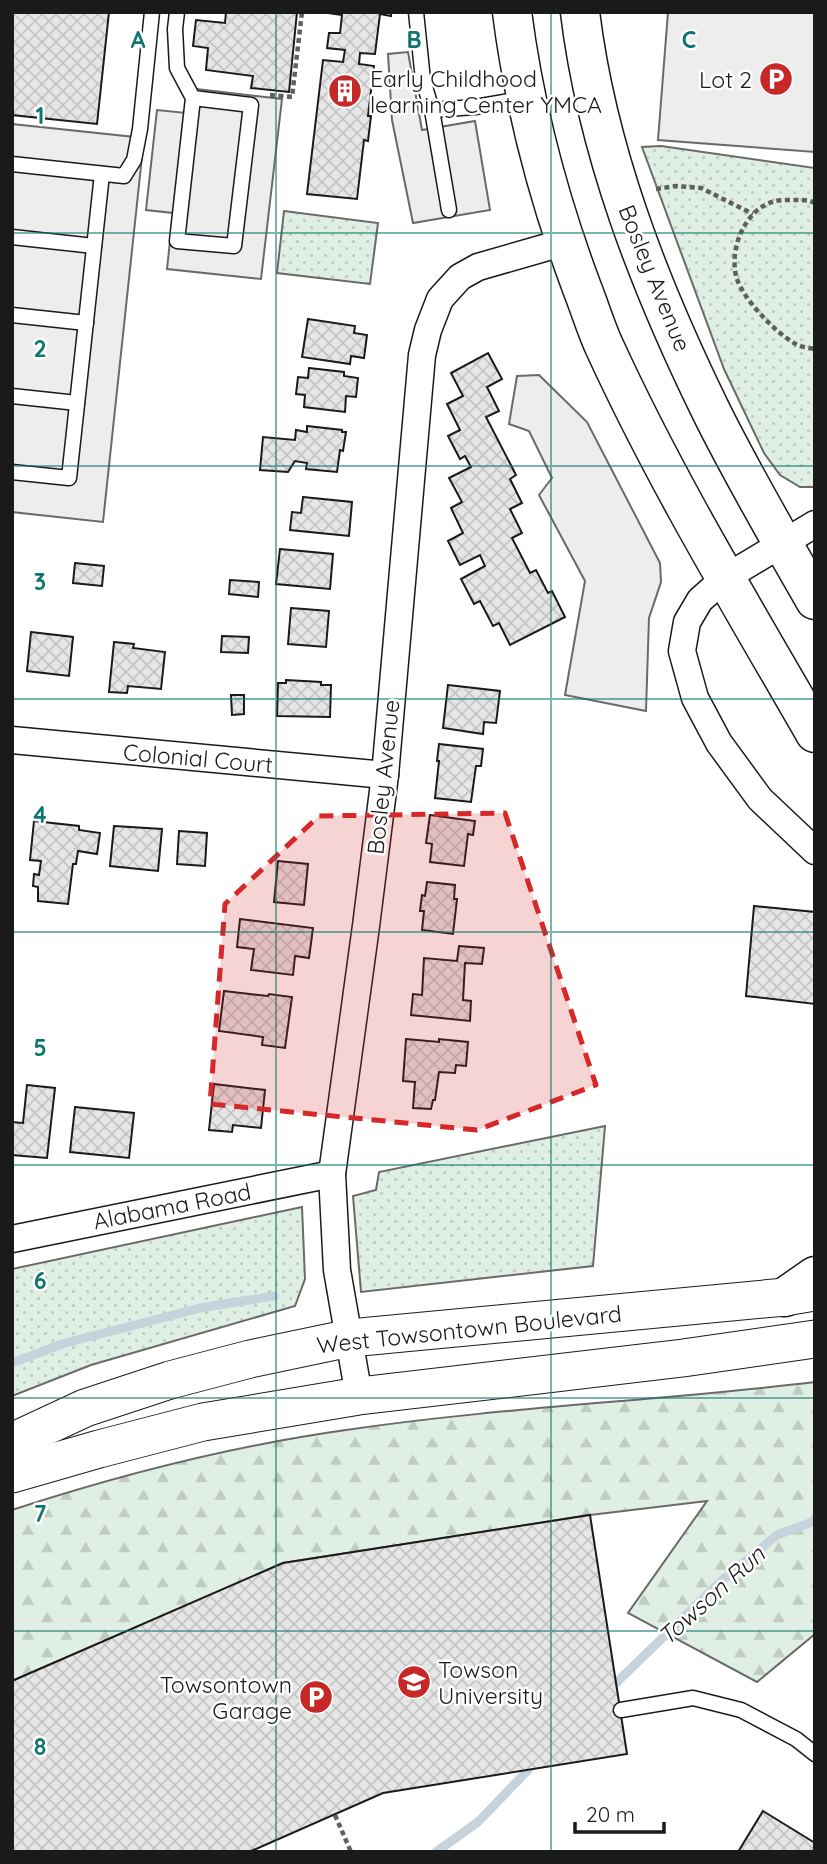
<svg xmlns="http://www.w3.org/2000/svg" width="827" height="1864" font-family="Quicksand,sans-serif">
  <style>
    .forest { fill: url(#forest-firs); stroke: #6a6a6a; stroke-width: 2 }
    .park { fill: url(#park-dots); stroke: #6a6a6a; stroke-width: 2 }
    .parking { fill: #ededed; stroke: #6a6a6a; stroke-width: 2 }
    .lines { fill: none; stroke-linecap: round; stroke-linejoin: round }
    .stream { stroke: #c6d2dc; stroke-width: 9 }
    .building { fill: url(#building-cross-hatch); stroke: #1a1a1a; stroke-width: 2 }
    .lane-casing { stroke: #1a1a1a; stroke-width: 17 }
    .street-casing { stroke: #1a1a1a; stroke-width: 29 }
    .secondary-casing { stroke: #1a1a1a; stroke-width: 39 }
    .primary-casing { stroke: #1a1a1a; stroke-width: 41 }
    .path { stroke: #5f5f5f; stroke-width: 4.5; stroke-dasharray: 5 3.5; stroke-linecap: butt }
    .lane { stroke: #fff; stroke-width: 14 }
    .street { stroke: #fff; stroke-width: 26 }
    .secondary { stroke: #fff; stroke-width: 37 }
    .primary { stroke: #fff; stroke-width: 38 }
    .marked { fill: #d62828; fill-opacity: 0.2; stroke: #d62828; stroke-width: 5; stroke-dasharray: 14 9; stroke-linejoin: round }
    .grid { fill: none; stroke: #0f766e; stroke-width: 2; stroke-opacity: 0.55 }
    .labels { text-anchor: middle; dominant-baseline: central; stroke-width: 5; stroke-linejoin: round; paint-order: stroke }
    .poi-label { font-size: 23px; fill: #1a1a1a; stroke: #fff; text-anchor: start }
    .street-label { font-size: 23px; fill: #1a1a1a; stroke: #fff }
    .water-label { font-size: 24px; font-style: italic; fill: #1a1a1a; stroke: #fff }
    .grid-label { font-size: 23px; text-anchor: middle; font-weight: bold; fill: #0f766e; stroke: #fff; stroke-width: 5; stroke-linejoin: round; paint-order: stroke }
  </style>
  <defs>
    <pattern id="forest-firs" width="22" height="20" patternUnits="userSpaceOnUse" patternTransform="scale(1.75)"><rect width="22" height="20" fill="#e0efe3"/><path d="M5 1l3.5 6h-7zM16 11l3.5 6h-7z" fill="#c0ccc2"/></pattern>
    <pattern id="park-dots" width="8" height="8" patternUnits="userSpaceOnUse" patternTransform="scale(1.75)"><rect width="8" height="8" fill="#e0efe3"/><path d="M2 2h.1M6 6h.1" fill="none" stroke="#c0ccc2" stroke-width="1.8" stroke-linecap="round"/></pattern>
    <pattern id="building-cross-hatch" width="8" height="8" patternUnits="userSpaceOnUse" patternTransform="scale(1.75)"><rect width="8" height="8" fill="#e6e6e6"/><path d="M0 0l8 8M0 8l8-8" fill="none" stroke="#c5c5c5"/></pattern>
  </defs>
  <rect width="100%" height="100%" fill="#fff"/>
  <!-- forest -->
  <path class="forest" d="M815,1382V1634L757,1682L628,1613L707,1501L590,1515L283,1563L12,1681V1510C122,1474 232,1446 346,1430C502,1407 659,1401 815,1382Z"/>
  <!-- park -->
  <g class="park">
    <polygon points="661,146 815,168 815,487 800,487 780,475 764,453 724,369 642,147"/>
    <polygon points="284,211 378,223 370,284 277,273"/>
    <polygon points="605,1126 593,1266 361,1292 353,1196 376,1190 379,1172"/>
    <polygon points="302,1207 305,1279 295,1306 91,1365 12,1396 12,1269"/>
  </g>
  <!-- parking -->
  <g class="parking">
    <polygon points="668,12 815,12 815,152 658,140"/>
    <polygon points="408,52 422,130 475,121 490,210 413,223 392,120 388,54"/>
    <polygon points="188,88 282,99 261,279 167,269 173,213 146,210 157,110 186,113"/>
    <polygon points="12,124 144,138 103,522 12,512"/>
    <polygon points="539,375 587,422 660,563 661,582 649,618 646,711 565,695 585,581 539,495 552,478 529,431 509,424 517,376"/>
  </g>
  <g class="lines">
    <!-- stream -->
    <g class="stream">
      <polyline points="12,1363 62,1344 200,1308 274,1296"/>
      <polyline points="616,1683 719,1583 777,1535 815,1521"/>
      <polyline points="436,1852 478,1822 528,1770"/>
    </g>
  </g>
  <!-- building -->
  <g class="building">
    <polygon points="12,12 109,12 97,124 12,115"/>
    <polygon points="226,12 297,12 289,92 251,88 253,76 206,70 208,48 193,46 196,20 225,23"/>
    <polygon points="391,12 391,16 380,14 375,54 360,53 359,64 374,66 368,116 371,116 368,141 364,140 357,199 307,194 323,60 343,62 345,50 327,48 329,33 340,33 342,15 321,12"/>
    <polygon points="308,319 355,326 354,333 367,335 364,358 351,356 350,364 302,357"/>
    <polygon points="488,353 502,379 487,387 499,411 486,417 516,475 510,479 522,503 510,509 522,533 512,538 530,573 536,570 548,593 552,591 565,617 510,645 499,623 493,626 480,601 474,604 461,579 485,566 480,555 460,565 448,541 463,533 451,508 462,502 449,478 471,467 465,456 460,459 448,436 460,430 447,404 463,396 451,373"/>
    <polygon points="309,368 344,372 344,376 358,378 356,397 346,396 345,412 304,407 305,395 296,394 298,377 308,378"/>
    <polygon points="307,426 342,430 342,432 346,432 343,451 340,450 337,472 306,469 307,463 295,461 288,472 260,470 263,437 295,440 296,430 307,432"/>
    <polygon points="303,497 352,502 349,536 290,530 292,512 301,513"/>
    <polygon points="280,549 333,554 330,589 276,584"/>
    <polygon points="75,563 104,566 102,586 73,583"/>
    <polygon points="230,580 259,582 258,597 229,594"/>
    <polygon points="291,608 329,611 326,647 288,644"/>
    <polygon points="31,632 73,637 69,676 27,671"/>
    <polygon points="222,636 249,637 248,653 221,652"/>
    <polygon points="114,642 134,644 133,648 165,652 161,689 128,686 127,693 109,692"/>
    <polygon points="286,680 321,682 321,685 331,685 330,717 277,716 278,683 286,683"/>
    <polygon points="448,685 500,691 496,723 484,722 483,734 443,728"/>
    <polygon points="231,695 244,695 244,714 232,715"/>
    <polygon points="439,744 483,749 481,766 476,766 471,802 435,798 439,761 437,761"/>
    <polygon points="430,815 475,821 473,835 468,834 464,866 430,862 432,844 426,843"/>
    <polygon points="34,821 79,826 79,830 100,833 97,854 78,851 76,864 73,864 68,904 38,901 38,887 33,886 34,874 39,875 41,861 30,860"/>
    <polygon points="114,826 162,829 158,871 110,866"/>
    <polygon points="179,831 207,833 205,866 177,864"/>
    <polygon points="278,861 308,864 304,905 274,902"/>
    <polygon points="427,882 455,885 454,899 457,899 453,934 422,930 424,911 420,911 422,895 425,896"/>
    <polygon points="754,906 815,912 815,1004 746,996"/>
    <polygon points="240,919 313,928 309,958 295,956 293,975 251,970 254,949 237,947"/>
    <polygon points="459,946 484,948 482,964 465,963 463,1000 471,1001 470,1021 411,1015 413,994 422,995 424,958 457,961"/>
    <polygon points="224,991 268,996 269,994 292,997 285,1048 262,1045 263,1037 219,1031"/>
    <polygon points="406,1039 439,1042 439,1039 468,1042 466,1066 456,1065 455,1073 439,1072 435,1100 433,1100 431,1109 413,1108 415,1082 403,1081"/>
    <polygon points="214,1084 265,1090 261,1128 233,1125 232,1132 209,1130"/>
    <polygon points="27,1085 55,1088 47,1158 12,1155 12,1122 23,1123"/>
    <polygon points="75,1107 134,1113 129,1158 70,1152"/>
    <polygon points="590,1515 627,1754 383,1793 249,1852 12,1852 12,1681 283,1563"/>
    <polygon points="763,1811 815,1843 815,1852 738,1852"/>
  </g>
  <g class="lines">
    <!-- lane casing -->
    <g class="lane-casing">
      <g id="lane">
        <polyline points="177,12 175,29 177,68 193,98 177,241 234,246 251,105 193,98"/>
        <polyline points="416,12 423,80 432,110 475,107 527,98"/>
        <polyline points="432,110 449,210"/>
        <polyline points="12,164 124,176 134,160 140,129 152,12"/>
        <polyline points="12,237 94,246"/>
        <polyline points="12,315 86,323"/>
        <polyline points="12,396 77,403"/>
        <polyline points="12,472 69,478 102,174"/>
        <polyline points="621,1710 693,1698 741,1710 796,1739 815,1754"/>
      </g>
    </g>
    <!-- street casing -->
    <g class="street-casing">
      <g id="street">
        <polyline points="815,524 725,578 700,600 687,622 682,651 695,698 719,743 760,799 815,851"/>
        <polyline points="12,740 385,775"/>
        <polyline points="12,1239 332,1174"/>
        <polyline points="359,1396 337,1270 332,1174 366,926 385,775 422,355 428,330 440,299 460,277 478,267 565,242"/>
      </g>
    </g>
    <!-- secondary casing -->
    <g class="secondary-casing">
      <g id="secondary">
        <polyline points="12,1442 85,1408 170,1380 250,1359 350,1338 785,1297 814,1292"/>
        <polyline points="12,1474 99,1449 203,1422 359,1396 683,1358 815,1339"/>
      </g>
    </g>
    <!-- primary casing -->
    <g class="primary-casing">
      <g id="primary">
        <path d="M512,12C524,106 549,200 582,288C590,308 596,329 605,348C666,481 742,606 815,733"/>
        <path d="M580,12C597,151 649,284 710,409C742,474 779,537 815,600"/>
        <polyline points="785,1297 815,1276"/>
      </g>
    </g>
    <!-- path -->
    <g class="path">
      <polyline points="270,95 292,97 302,12"/>
      <polyline points="656,189 676,186 701,188 753,214"/>
      <path d="M815,203C807,199 798,200 789,200C783,200 777,200 772,202C744,211 728,251 737,279C744,300 775,332 794,343C800,347 808,348 815,349"/>
      <polyline points="335,1815 351,1852"/>
    </g>
    <!-- lane -->
    <use href="#lane" class="lane"/>
    <!-- street -->
    <use href="#street" class="street"/>
    <!-- secondary -->
    <use href="#secondary" class="secondary"/>
    <!-- primary -->
    <use href="#primary" class="primary"/>
  </g>
  <!-- marked area -->
  <path class="marked" d="M505,813L596,1085L477,1130L210,1104L225,904L319,816Z"/>
  <!-- grid -->
  <path class="grid" d="M276,12V1852M551,12V1852M12,233H815M12,466H815M12,699H815M12,932H815M12,1165H815M12,1398H815M12,1631H815"/>
  <!-- icons -->
  <defs>
    <g id="parking-disc" transform="scale(1.75)"><circle r="9.5" fill="#c62828" stroke="#fff"/><path d="M-3.5-5.5H1a3.5 3.5 0 0 1 0 7H-1V5.5H-3.5ZM-1-3.4V-.6H.8a1.4 1.4 0 0 0 0-2.8Z" fill="#fff"/></g>
    <g id="building-disc" transform="scale(1.75)"><circle r="9.5" fill="#c62828" stroke="#fff"/><path d="M-4-6H4V6H1V3H-1V6H-4ZM-2.5-4.3h1.7v1.8h-1.7ZM.8-4.3h1.7v1.8H.8ZM-2.5-1h1.7V.8h-1.7ZM.8-1h1.7V.8H.8Z" fill="#fff"/></g>
    <g id="university-disc" transform="scale(1.75)"><circle r="9.5" fill="#c62828" stroke="#fff"/><path d="M0-5L7-2L0 1L-7-2ZM-4 1L0 2.5L4 1V4Q0 6-4 4Z" fill="#fff"/></g>
  </defs>
  <g fill-rule="evenodd">
    <use href="#parking-disc" x="776" y="79"/>
    <use href="#building-disc" x="345" y="91"/>
    <use href="#university-disc" x="414" y="1682"/>
    <use href="#parking-disc" x="316" y="1697"/>
  </g>
  <g class="labels">
    <!-- poi labels -->
    <g class="poi-label">
      <text x="370" y="78">Early Childhood<tspan x="370" dy="26">learning Center YMCA</tspan></text>
      <text x="752" y="79" text-anchor="end">Lot 2</text>
      <text x="438" y="1669">Towson<tspan x="438" dy="26">University</tspan></text>
      <text x="292" y="1684" text-anchor="end">Towsontown<tspan x="292" dy="26">Garage</tspan></text>
    </g>
    <!-- street labels -->
    <g class="street-label">
      <text transform="translate(655 278) rotate(68)">Bosley Avenue</text>
      <text transform="translate(198 758) rotate(5)">Colonial Court</text>
      <text transform="translate(383 777) rotate(-84)">Bosley Avenue</text>
      <text transform="translate(172 1206) rotate(-11)">Alabama Road</text>
      <text transform="translate(469 1329) rotate(-6)">West Towsontown Boulevard</text>
    </g>
    <!-- water labels -->
    <g class="water-label">
      <text transform="translate(711 1595) rotate(-42)">Towson Run</text>
    </g>
  </g>
  <g class="grid-label">
    <text x="138" y="48">A</text>
    <text x="414" y="48">B</text>
    <text x="689" y="48">C</text>
    <text x="40" y="124">1</text>
    <text x="40" y="357">2</text>
    <text x="40" y="590">3</text>
    <text x="40" y="823">4</text>
    <text x="40" y="1056">5</text>
    <text x="40" y="1289">6</text>
    <text x="40" y="1522">7</text>
    <text x="40" y="1755">8</text>
  </g>
  <!-- border -->
  <rect width="827" height="1864" fill="none" stroke="#1a1a1a" stroke-width="28"/>
  <!-- scale -->
  <path d="M575 1822v10h89v-10" fill="none" stroke="#1a1a1a" stroke-width="3.5"/>
  <text x="586" y="1822" font-size="21" fill="#1a1a1a" stroke="#ffffff" stroke-width="5" paint-order="stroke">20 m</text>
</svg>
